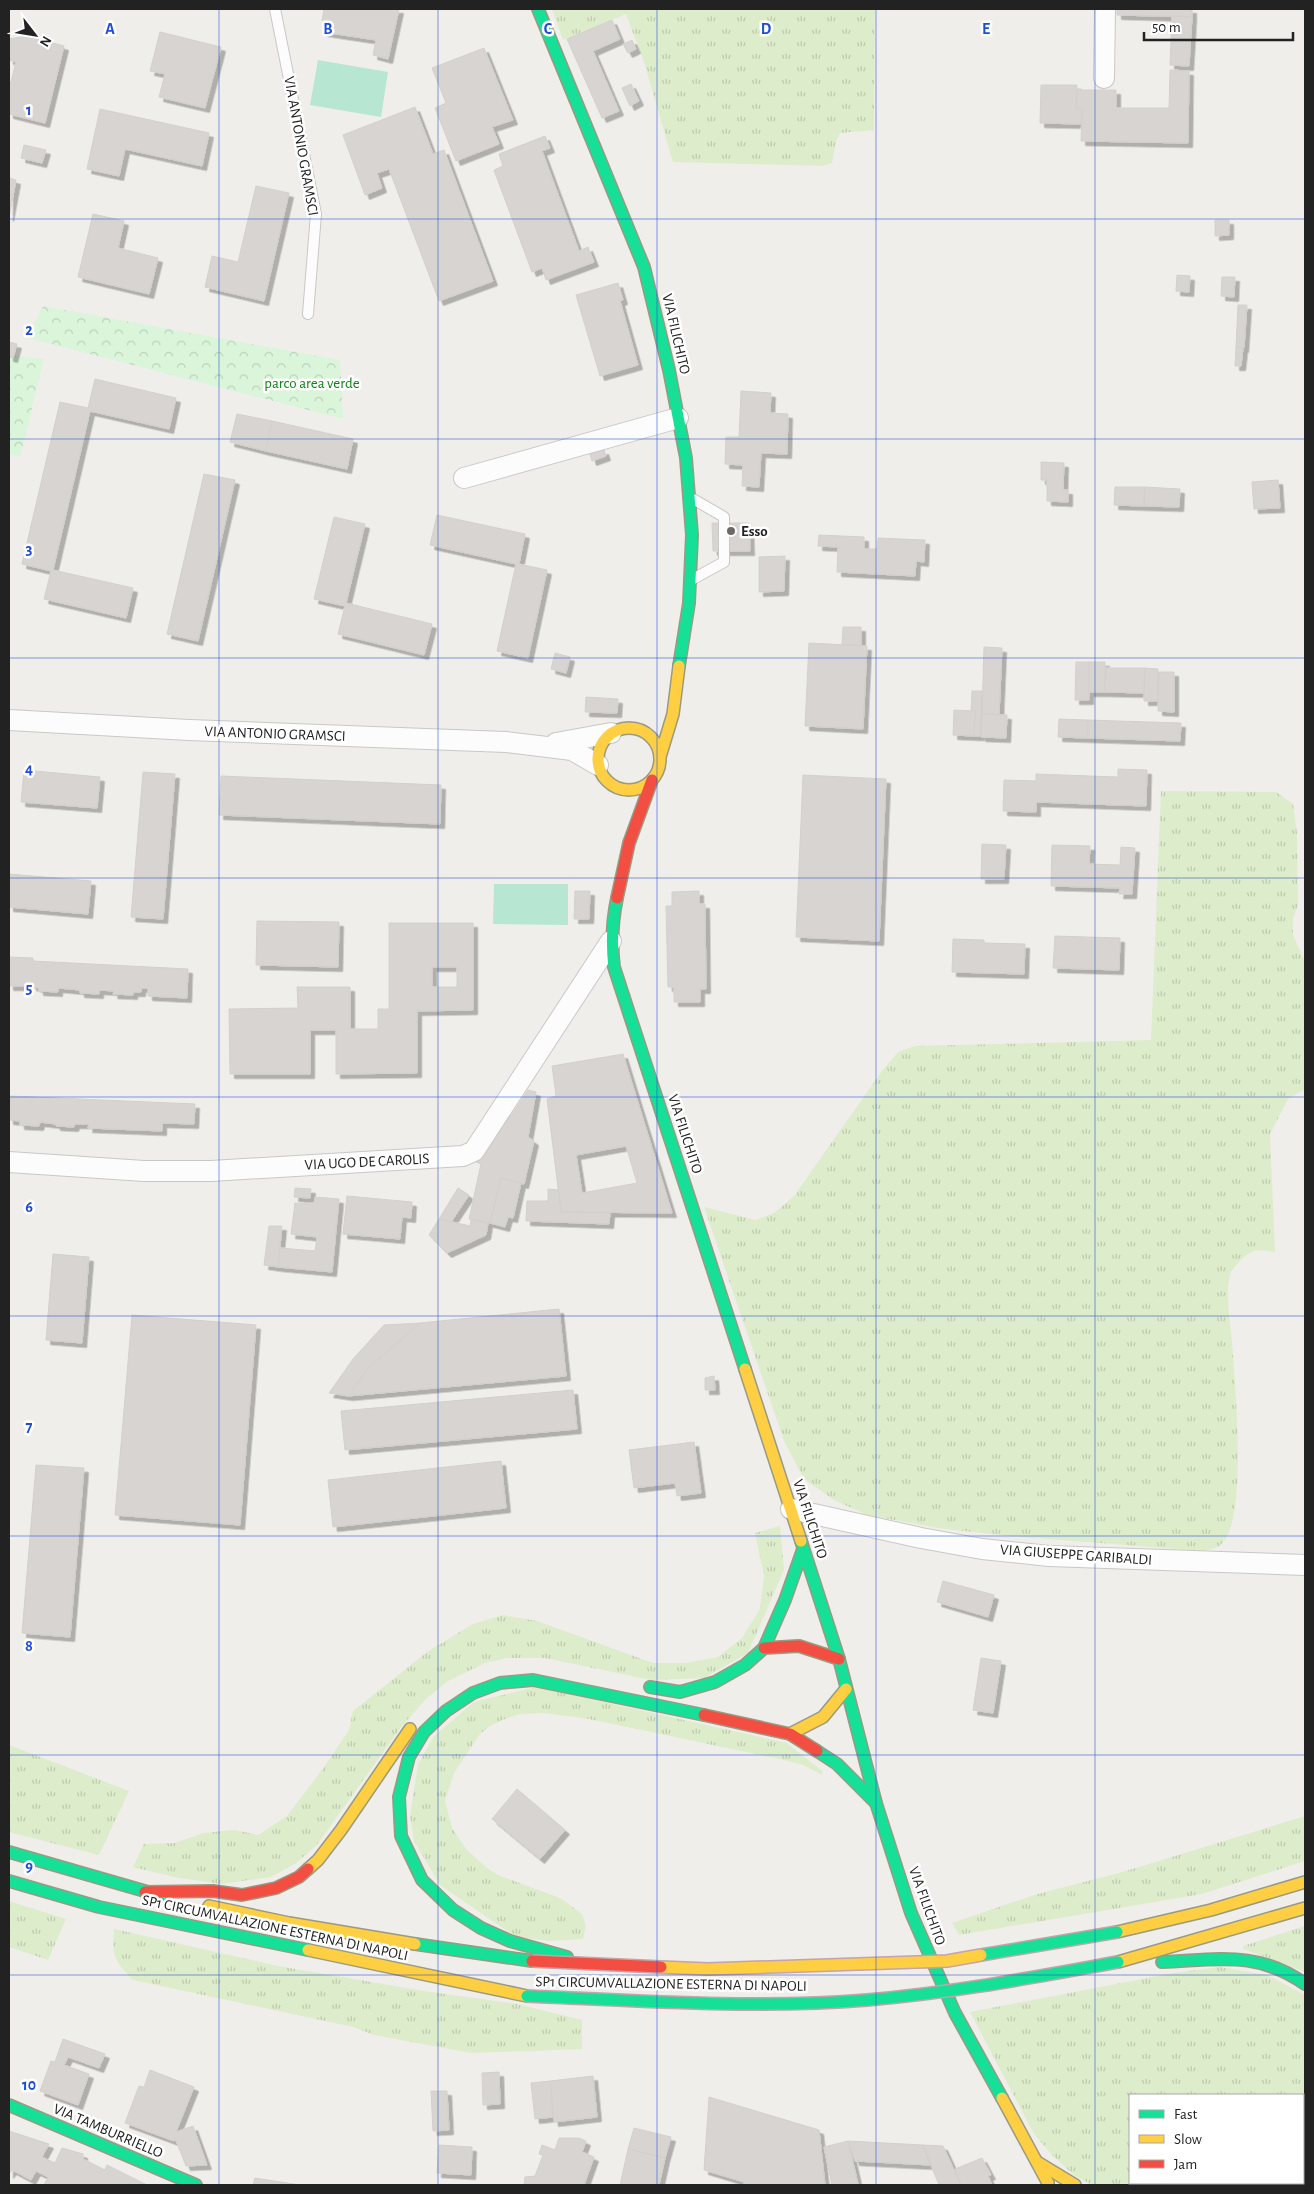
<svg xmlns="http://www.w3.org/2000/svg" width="1314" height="2194" viewBox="0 0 1314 2194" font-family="'Alegreya Sans',sans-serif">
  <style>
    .grass { fill: url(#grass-tufts); fill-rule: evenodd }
    .park { fill: url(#park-crowns) }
    .pitch { fill: #b7e6d2 }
    .building { fill: #d7d4d2; stroke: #d3d0cc; fill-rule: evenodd; filter: url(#shadow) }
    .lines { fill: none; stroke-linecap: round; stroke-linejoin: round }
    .lane-casing { stroke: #c9c8c7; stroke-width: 12 }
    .street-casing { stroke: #c9c8c7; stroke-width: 22 }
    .fast-casing { stroke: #999a82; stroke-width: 14 }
    .slow-casing { stroke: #999a82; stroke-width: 14 }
    .jam-casing { stroke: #999a82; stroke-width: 14 }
    .lane { stroke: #fdfcfc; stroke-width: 10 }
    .street { stroke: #fdfcfc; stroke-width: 20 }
    .fast { stroke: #16e098; stroke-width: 11 }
    .slow { stroke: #ffcf43; stroke-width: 11 }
    .jam { stroke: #f24e42; stroke-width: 11 }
    .fast-bridge-casing { stroke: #c5a2ac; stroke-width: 14; stroke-linecap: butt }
    .slow-bridge-casing { stroke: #c5a2ac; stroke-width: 14; stroke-linecap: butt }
    .jam-bridge-casing { stroke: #c5a2ac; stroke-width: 14; stroke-linecap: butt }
    .fast-bridge { stroke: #16e098; stroke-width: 11 }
    .slow-bridge { stroke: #ffcf43; stroke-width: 11 }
    .jam-bridge { stroke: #f24e42; stroke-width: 11 }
    .grid { fill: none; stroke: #1d4ed8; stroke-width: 1; stroke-opacity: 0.55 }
    .poi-dot { fill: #6a6968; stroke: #fff; stroke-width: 2 }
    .labels { text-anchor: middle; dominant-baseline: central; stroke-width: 5; stroke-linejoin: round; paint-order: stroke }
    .street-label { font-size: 15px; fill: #222; stroke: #fff }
    .park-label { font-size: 15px; fill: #0c8416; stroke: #fff }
    .poi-label { font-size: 15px; font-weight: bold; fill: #222; stroke: #fff; text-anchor: start }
    .grid-label { font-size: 16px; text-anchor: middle; font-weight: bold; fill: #1d4ed8; stroke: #fff; stroke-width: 5; stroke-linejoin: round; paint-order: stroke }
  </style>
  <defs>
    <pattern id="grass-tufts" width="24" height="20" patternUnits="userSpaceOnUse" patternTransform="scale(1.25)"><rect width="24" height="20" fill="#ddeccb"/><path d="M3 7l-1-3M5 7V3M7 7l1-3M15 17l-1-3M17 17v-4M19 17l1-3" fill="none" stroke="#bdcaae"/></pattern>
    <pattern id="park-crowns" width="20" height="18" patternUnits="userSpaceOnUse" patternTransform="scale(1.25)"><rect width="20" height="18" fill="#daf5da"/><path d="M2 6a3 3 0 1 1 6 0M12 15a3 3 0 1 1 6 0" fill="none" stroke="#bbd2bb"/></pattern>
    <filter id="shadow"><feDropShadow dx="4.5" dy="4.5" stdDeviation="0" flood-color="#0004"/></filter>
  </defs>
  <rect width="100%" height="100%" fill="#f0eeeb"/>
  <g class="grass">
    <path d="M552,9H875L874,130L840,133L836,141L832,163L823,166L673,162L644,62L626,14L563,40Z"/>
    <path d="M1161,791L1276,792L1293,804L1297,833L1298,905L1293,918V935L1305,962V1089L1288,1099L1270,1134L1275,1252C1256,1249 1252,1248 1238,1263C1236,1266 1232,1269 1231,1272C1225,1288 1230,1323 1232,1341C1234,1376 1250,1527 1219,1546C1215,1549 1208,1549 1204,1551L1009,1536L938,1528L867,1515L834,1500L804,1479L784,1441L704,1207L755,1220L774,1213L794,1196L882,1071L898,1052L915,1046L1151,1040Z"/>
    <path d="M780,1526L784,1570L748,1653L704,1678L651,1680L545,1658H507L485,1663L448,1681L426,1699L402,1726L316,1846L296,1863L271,1877L221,1884L174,1877L133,1867L144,1844L175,1843L203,1833L235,1830L258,1835L287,1816L322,1770L349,1730L353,1711L427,1652L473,1624L503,1615L537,1621L653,1663H686L718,1657L742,1638L760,1609L764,1576L755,1533Z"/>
    <path d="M536,1687L787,1743L822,1771L823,1775L803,1765L784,1760L589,1719L544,1713L520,1714L502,1720L490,1726L480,1734L454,1773L445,1801L452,1828L467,1850L487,1868L498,1875L560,1898L582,1914L586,1926L583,1939L551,1941L516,1937L440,1885L414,1841L410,1816L418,1764L434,1736L474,1702Z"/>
    <path d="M9,1745L129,1791L99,1855L9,1832Z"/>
    <path d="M1305,1816V1861L1202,1894L959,1935L952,1923L1034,1895L1126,1871Z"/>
    <path d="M9,1901L66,1919L48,1960L9,1947Z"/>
    <path d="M1305,1926V1972L1243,1949V1946Z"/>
    <path d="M114,1929L278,1966L424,1991L517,2004L582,2020V2049L471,2053L374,2035L353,2027L133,1980C114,1959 112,1958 114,1929Z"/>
    <path d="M1220,1967L1267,1975L1305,1995V2182L1301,2185H1092L1074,2175L1052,2155L1034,2134L970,2012L1173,1973ZM1130,2095H1303V2183H1130Z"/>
  </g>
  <g class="park">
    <path d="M43,306L340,360L343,419L28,338Z"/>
    <path d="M9,355L44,359L20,457L9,454Z"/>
  </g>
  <g class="pitch">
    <path d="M318,60L388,72L381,117L310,105Z"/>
    <path d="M494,884H568V925L493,924Z"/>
  </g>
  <g class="building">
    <path d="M324,9H399L388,59L373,55L376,40L323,32L326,22L322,21Z"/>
    <path d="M1117,9H1192V17L1117,15Z"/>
    <path d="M1172,16L1192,17L1189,66L1170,65Z"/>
    <path d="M612,20L620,39L593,51L619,111L602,118L567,39Z"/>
    <path d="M160,32L221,47L205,108L159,97L165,74L150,71Z"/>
    <path d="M27,36L64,46L45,123L9,114V82H11L16,62L9,60V39Z"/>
    <path d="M632,40L636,49L628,53L623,44Z"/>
    <path d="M484,48L513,120L492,127L499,144L456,161L435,108L446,103L432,68Z"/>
    <path d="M1170,70L1189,71L1188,143L1081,141L1082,109H1076L1077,90H1116V108H1169Z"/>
    <path d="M631,84L639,101L630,106L622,88Z"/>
    <path d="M1041,85H1077L1076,109H1082L1081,124L1040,123Z"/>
    <path d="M415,107L433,154L444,150L493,281L439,301L389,169L377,173L382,188L365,195L343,135Z"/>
    <path d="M100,109L209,133L202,166L125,149L119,176L87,169Z"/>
    <path d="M545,136L550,148L542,151L579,251L588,247L594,262L546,280L542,268L532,272L494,170L503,166L499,154Z"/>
    <path d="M24,145L46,150L42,163L21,158Z"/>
    <path d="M9,178L16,180L9,217Z"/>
    <path d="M256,186L289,193L264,301L205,287L212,256L238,262Z"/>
    <path d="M93,214L124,221L118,248L158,258L149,294L78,277Z"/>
    <path d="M1215,220H1229V235L1215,236Z"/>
    <path d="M1177,275L1190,276L1189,292L1176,291Z"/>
    <path d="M1222,277H1235L1234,297L1221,296Z"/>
    <path d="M618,283L623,300L620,301L638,365L600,376L576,295Z"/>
    <path d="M1238,305H1247L1244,348L1236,347Z"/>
    <path d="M9,342L17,344L13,358L9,357Z"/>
    <path d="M1236,347L1243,348L1241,366H1235Z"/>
    <path d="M95,379L176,398L169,429L90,411L53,570L133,588L126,618L44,599L51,571L22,564L60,402L88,408Z"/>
    <path d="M741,391L771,393L770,413L788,414L787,454L761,453L759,487L742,486L743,465L725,464L726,437H739Z"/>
    <path d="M237,414L272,421L266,451L230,442Z"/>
    <path d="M272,421L353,439L347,469L266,451Z"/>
    <path d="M604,450L606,456L592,461L590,454Z"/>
    <path d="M1041,462L1064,463L1063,490H1068V502L1047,501V480H1041Z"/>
    <path d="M204,474L235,480L198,641L167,634Z"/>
    <path d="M1278,480L1280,508L1254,509L1252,482Z"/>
    <path d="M1115,487H1145L1144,506L1114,505Z"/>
    <path d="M1145,487L1180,489L1179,507L1144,506Z"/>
    <path d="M437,515L525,534L519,564L547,570L528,658L497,651L516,564L430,545Z"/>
    <path d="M334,517L365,524L346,603L432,624L424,655L338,634L345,606L314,599Z"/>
    <path d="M712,523H749L750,551H713Z"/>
    <path d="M819,535L864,537V549H877L878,538L925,540L924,562L916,561L915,576L837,572L838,547L818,546Z"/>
    <path d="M785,556L784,591L759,592V557Z"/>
    <path d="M843,627H861V645H842Z"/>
    <path d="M809,643L867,646L863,729L805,726Z"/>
    <path d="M984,647L1002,648L999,715L982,714Z"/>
    <path d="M555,653L570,657L566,673L551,669Z"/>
    <path d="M1076,662H1089V700H1075Z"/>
    <rect x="1089" y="662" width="16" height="30"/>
    <path d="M1106,668H1145L1144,693L1105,692Z"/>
    <path d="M1145,668L1158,669V701H1144Z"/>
    <path d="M1159,672H1174V712L1158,711Z"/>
    <path d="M972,691H982L980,736H974L975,711H971Z"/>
    <path d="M586,697L618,699L617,713L585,712Z"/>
    <path d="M954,710L975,711L974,736L953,735Z"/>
    <path d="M982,714L1007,715L1006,738L981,737Z"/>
    <path d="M1059,719L1088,720V738L1058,737Z"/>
    <path d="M1088,720L1181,723L1180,741L1088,738Z"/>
    <path d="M1118,769L1147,770L1146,806L1036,802V812L1003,811L1004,780L1036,781V774L1118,777Z"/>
    <path d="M24,770L100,777L97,808L21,802Z"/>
    <path d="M143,772L175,774L163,919L131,917Z"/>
    <path d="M803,775L886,779L879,941L796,937Z"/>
    <path d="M221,776L441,785L440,824L219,815Z"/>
    <path d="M982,844L1006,845L1004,879H981Z"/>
    <path d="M1052,845L1090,846L1089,864L1120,865L1121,847L1135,848L1132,894H1119L1120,888L1051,886Z"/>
    <path d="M9,874L91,881L88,914L9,907Z"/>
    <path d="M575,891H590L589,919H574Z"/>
    <path d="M699,891V904H705L706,989H700V1002H674V987H668L666,906H672V892Z"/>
    <path d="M257,921L339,922L338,967L256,965Z"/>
    <path d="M389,923H473V1010L417,1011V1073L336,1074V1030H310V1074H230L229,1009L298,1008L297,987H350V1029H378V1009H389ZM432,967H457V987H432Z"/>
    <path d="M1055,936L1120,938L1119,970L1053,968Z"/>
    <path d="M953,939L984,940V943L1025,944L1024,974L952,972Z"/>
    <path d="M9,957L33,958V961L188,969L187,998L148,996V988H141V992H133V995L113,994L114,991L99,990V994L80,993V990L58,988V992L39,991V988L32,986V983H24V986H9Z"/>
    <path d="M623,1054L672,1213L561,1212L547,1099L556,1096L552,1066ZM626,1146L637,1183L582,1193L576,1155Z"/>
    <path d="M528,1090L536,1092L528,1137L534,1141L524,1184L501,1178L490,1223L469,1219L481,1164L476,1162L507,1114L511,1116Z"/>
    <path d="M9,1096L195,1104L194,1124L162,1123V1131L88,1128L89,1124H75L74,1127L56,1126V1124L40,1122L39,1126L20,1125V1121L9,1120Z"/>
    <path d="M501,1178L521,1183L513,1218L508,1217L505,1227L490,1223Z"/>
    <path d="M295,1188L311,1189L310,1198L294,1197Z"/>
    <path d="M458,1188L469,1195L451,1222L439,1219Z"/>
    <path d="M548,1189L558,1190L561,1212L610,1213L609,1224L526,1221L527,1201H548Z"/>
    <path d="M347,1196L412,1202L411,1218L402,1217L400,1239L343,1234Z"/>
    <path d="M315,1197L339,1199L332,1272L278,1267L280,1248L315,1251L317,1237L291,1234L295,1203L314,1204Z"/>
    <path d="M439,1219L470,1226L471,1220L488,1223L486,1235L447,1253L429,1235Z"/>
    <path d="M269,1226H282L278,1267L264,1265Z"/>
    <path d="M53,1254L89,1257L82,1343L46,1340Z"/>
    <path d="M559,1309L566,1376L348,1396L369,1367L420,1323Z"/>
    <path d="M132,1315L256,1325L240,1525L115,1515Z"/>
    <path d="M420,1323L369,1367L348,1396L329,1393L353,1359L384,1325Z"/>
    <path d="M714,1376L715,1390H705V1378Z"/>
    <path d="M573,1390L577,1429L345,1450L341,1411Z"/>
    <path d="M694,1442L701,1493L677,1496L675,1483L634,1488L629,1450Z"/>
    <path d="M501,1461L506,1508L333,1527L328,1480Z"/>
    <path d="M36,1465L84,1468L70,1637L22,1633Z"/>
    <path d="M943,1581L994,1595L988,1617L937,1602Z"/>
    <path d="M981,1658L1001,1661L993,1713L973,1710Z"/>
    <path d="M517,1789L565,1830L540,1859L492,1819Z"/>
    <path d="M63,2039L105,2054L99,2068L68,2057L64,2065L89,2074L78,2105L40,2091L51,2061L55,2062Z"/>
    <path d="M150,2070L194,2087L176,2132L193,2126L207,2165L186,2166L175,2138L174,2141L125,2123L139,2086L144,2087Z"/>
    <path d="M499,2072L500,2104L483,2105L482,2073Z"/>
    <path d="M593,2076L597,2117L554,2122L550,2081Z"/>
    <path d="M550,2081L553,2117L535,2119L531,2083Z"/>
    <path d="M431,2091H447L449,2130L433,2131Z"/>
    <path d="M709,2097L819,2130L825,2185H744V2182L704,2170Z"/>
    <path d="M634,2128L671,2137L665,2158L628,2149Z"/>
    <path d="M9,2131L49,2144L42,2157L55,2163L62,2148L83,2154V2159L105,2170L107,2165L147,2185H44L48,2177L36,2171L31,2180L12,2170L9,2174Z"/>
    <path d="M559,2138H579L586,2141L582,2152L594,2157L584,2185H524L525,2177L535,2176L543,2155L539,2154L542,2145L555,2150Z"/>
    <path d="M848,2141L858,2184L832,2185L824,2147Z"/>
    <path d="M848,2141L923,2145L930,2165L855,2161Z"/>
    <path d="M439,2145L472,2147L471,2175L437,2173Z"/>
    <path d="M923,2145L943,2146L961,2185H939Z"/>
    <path d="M628,2149L665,2158L659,2185H620Z"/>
    <path d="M982,2158L991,2175L988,2176L992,2185H961L955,2169Z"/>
    <path d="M255,2178L300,2185H253Z"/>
  </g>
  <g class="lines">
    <defs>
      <g id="lane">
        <path d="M275,9L316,214L308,314"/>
        <path d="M693,579L724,562V517L693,499"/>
      </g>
      <g id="street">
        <path d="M1104,78L1105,9"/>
        <path d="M464,478L678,418"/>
        <path d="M9,720L189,730L506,742L572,750L598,765"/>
        <path d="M556,743L611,733"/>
        <path d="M9,1162L144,1171H211L463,1156L474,1151L611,941"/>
        <path d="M791,1509L921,1538L982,1549L1049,1556L1305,1565"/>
      </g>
      <g id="fast">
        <path d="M538,9L644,267L669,370L686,458L692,535L689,603L679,666"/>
        <path d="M617,898C612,922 611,943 614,967L745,1369"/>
        <path d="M801,1541L839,1659L876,1803L911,1913L955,2013L1002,2098"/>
        <path d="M650,1687L680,1692L715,1682L745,1665L764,1648L785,1600L803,1549"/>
        <path d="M817,1751L837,1764L876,1803"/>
        <path d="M9,1852L162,1896"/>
        <path d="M9,1881L99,1907L308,1950"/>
        <path d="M415,1944L532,1961"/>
        <path d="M567,1957L510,1941L481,1928L453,1910L422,1880L401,1836L399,1797L409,1757L424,1732L446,1711L473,1693L500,1683L533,1680L704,1715"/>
        <path d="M1162,1962C1217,1960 1257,1950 1305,1984"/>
        <path d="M9,2105L196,2185"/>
      </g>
      <g id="slow">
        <circle cx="629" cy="759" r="31"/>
        <path d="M660,757L673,714L679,666"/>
        <path d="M745,1369L801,1541"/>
        <path d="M790,1734L823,1717L846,1689"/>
        <path d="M308,1869L318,1860L341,1830L410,1729"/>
        <path d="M209,1906L289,1923L415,1944"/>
        <path d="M1117,1932L1211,1910L1305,1882"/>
        <path d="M308,1950L527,1996"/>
        <path d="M1118,1962L1305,1908"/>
        <path d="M1002,2098L1048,2183"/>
        <path d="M1037,2162L1075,2185"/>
      </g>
      <g id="jam">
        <path d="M617,898L629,843L652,780"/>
        <path d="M764,1648L799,1646L839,1659"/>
        <path d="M704,1715L790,1734L817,1751"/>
        <path d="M145,1892L213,1891L242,1895L276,1888L299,1877L308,1869"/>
      </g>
    </defs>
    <use href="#lane" class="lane-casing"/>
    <use href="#street" class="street-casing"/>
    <use href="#fast" class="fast-casing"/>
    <use href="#slow" class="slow-casing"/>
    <use href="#jam" class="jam-casing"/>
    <use href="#lane" class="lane"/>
    <use href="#street" class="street"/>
    <use href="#fast" class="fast"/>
    <use href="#slow" class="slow"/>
    <use href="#jam" class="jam"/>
    <defs>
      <g id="fast-bridge">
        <path d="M981,1955L1117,1932"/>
        <path d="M527,1996C640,2001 754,2009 867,2000C952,1993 1035,1977 1118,1962"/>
      </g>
      <path id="slow-bridge" d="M661,1967L708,1969L947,1961L981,1955"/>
      <path id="jam-bridge" d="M532,1961L661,1967"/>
    </defs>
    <use href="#fast-bridge" class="fast-bridge-casing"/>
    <use href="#slow-bridge" class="slow-bridge-casing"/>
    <use href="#jam-bridge" class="jam-bridge-casing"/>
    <use href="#fast-bridge" class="fast-bridge"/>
    <use href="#slow-bridge" class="slow-bridge"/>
    <use href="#jam-bridge" class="jam-bridge"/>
  </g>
  <path class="grid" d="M219,9V2185M438,9V2185M657,9V2185M876,9V2185M1095,9V2185M9,219H1305M9,439H1305M9,658H1305M9,878H1305M9,1097H1305M9,1316H1305M9,1536H1305M9,1755H1305M9,1975H1305"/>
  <circle class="poi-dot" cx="731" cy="531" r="5"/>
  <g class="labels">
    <g class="street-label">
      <text transform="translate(301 146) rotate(80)">VIA ANTONIO GRAMSCI</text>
      <text transform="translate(676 334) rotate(77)">VIA FILICHITO</text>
      <text transform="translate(275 734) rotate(2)">VIA ANTONIO GRAMSCI</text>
      <text transform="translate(685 1134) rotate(72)">VIA FILICHITO</text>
      <text transform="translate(367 1162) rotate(-3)">VIA UGO DE CAROLIS</text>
      <text transform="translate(810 1519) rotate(72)">VIA FILICHITO</text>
      <text transform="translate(1076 1555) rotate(4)">VIA GIUSEPPE GARIBALDI</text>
      <text transform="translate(927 1906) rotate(70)">VIA FILICHITO</text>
      <text transform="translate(275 1928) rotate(12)">SP1 CIRCUMVALLAZIONE ESTERNA DI NAPOLI</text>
      <text transform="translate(671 1984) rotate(1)">SP1 CIRCUMVALLAZIONE ESTERNA DI NAPOLI</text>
      <text transform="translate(108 2131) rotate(23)">VIA TAMBURRIELLO</text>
    </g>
    <g class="park-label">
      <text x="312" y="383">parco area verde</text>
    </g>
    <g class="poi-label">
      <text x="741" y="531">Esso</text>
    </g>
  </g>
  <g class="grid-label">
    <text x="110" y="34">A</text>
    <text x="328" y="34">B</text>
    <text x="548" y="34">C</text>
    <text x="766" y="34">D</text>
    <text x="986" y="34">E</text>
    <text x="29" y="115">1</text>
    <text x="29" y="335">2</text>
    <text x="29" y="554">3</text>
    <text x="29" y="774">4</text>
    <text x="29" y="993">5</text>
    <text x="29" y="1212">6</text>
    <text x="29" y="1432">7</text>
    <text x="29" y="1651">8</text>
    <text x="29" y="1871">9</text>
    <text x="29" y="2090">10</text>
  </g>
  <rect width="1314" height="2194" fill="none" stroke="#222222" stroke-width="20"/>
  <rect x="1129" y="2094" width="175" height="90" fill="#ffffff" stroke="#a7a7a7"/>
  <rect x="1139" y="2110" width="25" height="8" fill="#16e098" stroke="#a7a7a7"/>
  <text x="1174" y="2119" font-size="15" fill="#222222">Fast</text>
  <rect x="1139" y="2135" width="25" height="8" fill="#ffcf43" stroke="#a7a7a7"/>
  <text x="1174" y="2144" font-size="15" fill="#222222">Slow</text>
  <rect x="1139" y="2160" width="25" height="8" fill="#f24e42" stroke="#a7a7a7"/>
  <text x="1174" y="2169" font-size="15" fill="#222222">Jam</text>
  <g transform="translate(35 35) rotate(121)" stroke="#ffffff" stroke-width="4" paint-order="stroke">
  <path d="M0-4L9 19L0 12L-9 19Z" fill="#222222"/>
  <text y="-8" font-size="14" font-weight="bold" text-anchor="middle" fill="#222222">N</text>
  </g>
  <path d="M1144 32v8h149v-8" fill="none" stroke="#222222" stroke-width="2.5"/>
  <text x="1152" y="32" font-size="15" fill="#222222" stroke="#ffffff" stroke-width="4" paint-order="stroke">50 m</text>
</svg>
